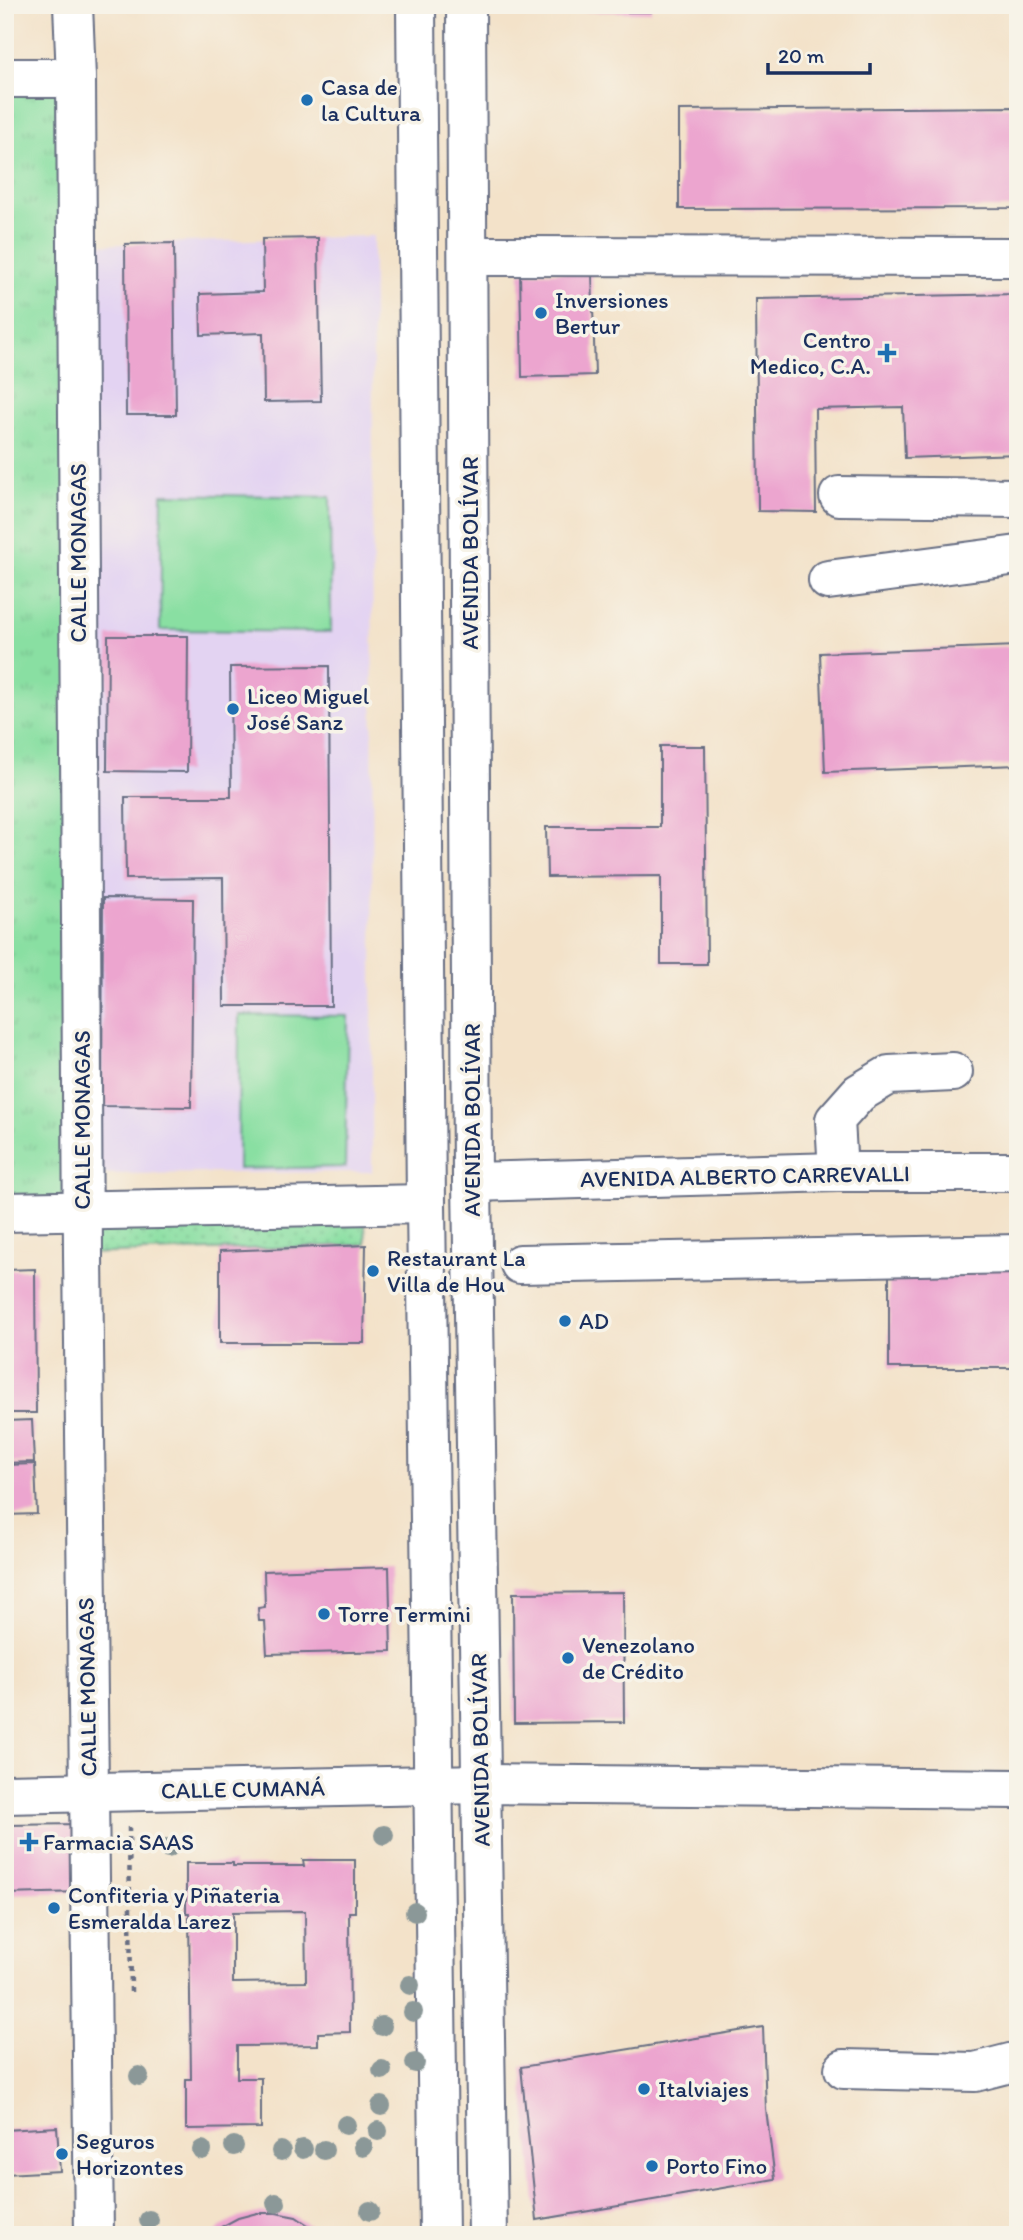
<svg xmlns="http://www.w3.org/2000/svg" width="1023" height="2240" viewBox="0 0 1023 2240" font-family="Itim,sans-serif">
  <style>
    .built { fill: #e3d3f2 }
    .grass { fill: url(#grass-tufts); stroke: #528780; stroke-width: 2 }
    .park { fill: url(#park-dots); stroke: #528780; stroke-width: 2 }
    .pitch { fill: #89dfa2; stroke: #528780; stroke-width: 2 }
    .building { fill: #eca5cf; fill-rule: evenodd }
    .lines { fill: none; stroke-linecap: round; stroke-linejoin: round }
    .minor-casing { stroke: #676e83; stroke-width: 42 }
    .path { stroke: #676e83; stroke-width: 4.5; stroke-dasharray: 5 5; stroke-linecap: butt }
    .minor { stroke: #fff; stroke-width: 38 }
    .tree { fill: #8b9898 }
    .poi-dot { fill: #1f6fb2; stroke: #f7f3e8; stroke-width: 2.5 }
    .labels { text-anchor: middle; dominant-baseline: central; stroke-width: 7; stroke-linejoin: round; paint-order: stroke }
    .poi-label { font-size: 23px; fill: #1b2f5e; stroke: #f7f3e8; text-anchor: start }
    .street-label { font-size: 23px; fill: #1b2f5e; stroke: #f7f3e8 }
  </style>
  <defs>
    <pattern id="grass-tufts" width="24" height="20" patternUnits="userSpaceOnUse" patternTransform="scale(1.75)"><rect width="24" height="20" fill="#89dfa2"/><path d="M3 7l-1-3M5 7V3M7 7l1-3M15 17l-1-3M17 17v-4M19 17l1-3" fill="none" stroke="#76c08e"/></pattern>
    <pattern id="park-dots" width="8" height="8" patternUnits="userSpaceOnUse" patternTransform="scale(1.75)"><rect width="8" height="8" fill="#89dfa2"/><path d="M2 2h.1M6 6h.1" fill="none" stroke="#76c08e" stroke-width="1.8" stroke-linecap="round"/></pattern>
  </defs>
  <rect width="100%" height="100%" fill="#f7f3e8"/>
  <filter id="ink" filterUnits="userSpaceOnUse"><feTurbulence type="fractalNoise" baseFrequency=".0143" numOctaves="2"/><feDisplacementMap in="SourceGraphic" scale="14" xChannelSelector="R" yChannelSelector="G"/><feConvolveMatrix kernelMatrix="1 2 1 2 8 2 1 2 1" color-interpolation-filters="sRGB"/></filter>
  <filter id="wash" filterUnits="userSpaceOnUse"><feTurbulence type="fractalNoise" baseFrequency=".00686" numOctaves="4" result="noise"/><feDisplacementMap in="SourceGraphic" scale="28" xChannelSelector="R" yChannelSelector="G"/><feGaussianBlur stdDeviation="1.57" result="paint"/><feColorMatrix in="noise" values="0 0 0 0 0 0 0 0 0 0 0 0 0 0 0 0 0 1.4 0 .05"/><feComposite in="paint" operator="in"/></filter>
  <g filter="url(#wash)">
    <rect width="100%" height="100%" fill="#f3e2c9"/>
    <path class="built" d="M373,236L372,1172L91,1174L94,245Z"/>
    <path class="grass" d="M76,78L82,1212H5V79Z"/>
    <path class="park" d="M364,1206L366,1245L83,1254L82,1212Z"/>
    <g class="pitch">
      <path d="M162,494L330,497L331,632L160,630Z"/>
      <path d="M239,1015L348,1016L345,1167L238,1169Z"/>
    </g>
    <g id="blocks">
      <g class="building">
        <rect x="511" y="5" width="140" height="7"/>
        <path d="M1018,107V208L679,209V110Z"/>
        <path d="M318,238L321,401L264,402L263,333L201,335L200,294L263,292L262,239Z"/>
        <path d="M174,243L176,415H126L125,244Z"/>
        <path d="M592,272L595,375L522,377L520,273Z"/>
        <path d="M1018,294V454L905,458L903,407L815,409L816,512L758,511L756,299Z"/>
        <path d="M108,636H188L187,772L107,771Z"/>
        <path d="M1018,646V765L825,772L820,653Z"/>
        <path d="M329,666L331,1006H224L223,878L126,879L125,797H231L230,667Z"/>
        <path d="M660,746H705L707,964H661V876L547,877L546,827H660Z"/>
        <path d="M103,898L193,899L191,1107L102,1106Z"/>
        <path d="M366,1245L364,1343H220V1251Z"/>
        <rect x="889" y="1260" width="129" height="108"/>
        <path d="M35,1269L36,1413H5V1270Z"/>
        <path d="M32,1420L34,1462L5,1463V1421Z"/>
        <path d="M35,1464L37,1514L5,1515V1465Z"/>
        <rect x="1013" y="1527" width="5" height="97"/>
        <path d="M389,1567L391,1651L267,1654L265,1621H259L258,1608L265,1607L264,1571Z"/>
        <path d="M623,1592L624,1722L514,1723L513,1593Z"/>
        <path d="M81,1824L82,1892L5,1894V1825Z"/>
        <path d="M303,1860H355V1912H349L350,2032L318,2033V2045L237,2046V2078H261V2128L186,2129V2079H191L189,1913H186V1863H233V1866H304ZM305,1911L306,1982L233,1983V1912Z"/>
        <path d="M763,2027L766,2110L775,2179L537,2220L521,2067Z"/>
        <path d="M57,2127L60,2171L5,2174V2130Z"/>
        <path d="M257,2213H276L296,2217L323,2235H213L221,2227L238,2218Z"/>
      </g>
    </g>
  </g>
  <g filter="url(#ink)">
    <use href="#blocks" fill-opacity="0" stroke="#676e83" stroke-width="2"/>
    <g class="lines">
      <defs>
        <g id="minor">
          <path d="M73,5L76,78L83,1254L94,2235"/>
          <path d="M416,5L426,1204L439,2235"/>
          <path d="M466,5L472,1182L488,2235"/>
          <path d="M5,78H76"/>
          <path d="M469,256L1018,257"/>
          <path d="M839,496L1018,498"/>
          <path d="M828,580L1018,555"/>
          <path d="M838,1172L835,1120L859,1093L889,1075L953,1072"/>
          <path d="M472,1182L838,1172H1018"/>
          <path d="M5,1212L426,1204"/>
          <path d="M520,1264L1018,1254"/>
          <path d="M5,1794L481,1784L1018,1789"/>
          <path d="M844,2069L975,2072L1018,2061"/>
        </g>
      </defs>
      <use href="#minor" class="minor-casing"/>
      <path class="path" d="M129,1827L131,1993"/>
      <use href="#minor" class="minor"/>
    </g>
    <g class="tree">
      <circle cx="384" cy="1835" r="10"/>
      <circle cx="168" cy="1848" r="10"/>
      <circle cx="415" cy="1912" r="10"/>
      <circle cx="410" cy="1985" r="10"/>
      <circle cx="413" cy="2012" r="10"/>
      <circle cx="382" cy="2026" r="10"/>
      <circle cx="415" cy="2063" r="10"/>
      <circle cx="382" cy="2070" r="10"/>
      <circle cx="139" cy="2076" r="10"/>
      <circle cx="381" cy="2106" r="10"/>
      <circle cx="346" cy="2125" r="10"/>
      <circle cx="378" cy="2131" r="10"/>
      <circle cx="234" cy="2146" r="10"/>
      <circle cx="363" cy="2147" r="10"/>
      <circle cx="303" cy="2149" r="10"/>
      <circle cx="202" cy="2150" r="10"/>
      <circle cx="324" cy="2150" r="10"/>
      <circle cx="281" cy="2151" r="10"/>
      <circle cx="276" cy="2203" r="10"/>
      <circle cx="370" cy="2211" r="10"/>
      <circle cx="149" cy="2220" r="10"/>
    </g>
  </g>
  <g class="poi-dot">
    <circle cx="307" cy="100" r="7"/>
    <circle cx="541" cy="313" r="7"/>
    <path d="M883.5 342.5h7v7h7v7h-7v7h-7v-7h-7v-7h7z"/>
    <circle cx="233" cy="709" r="7"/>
    <circle cx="373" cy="1271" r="7"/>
    <circle cx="565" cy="1321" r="7"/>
    <circle cx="324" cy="1614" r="7"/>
    <circle cx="568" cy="1658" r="7"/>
    <path d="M25.5 1831.5h7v7h7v7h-7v7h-7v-7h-7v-7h7z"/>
    <circle cx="54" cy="1908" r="7"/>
    <circle cx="644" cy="2089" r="7"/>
    <circle cx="62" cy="2154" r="7"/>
    <circle cx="652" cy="2166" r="7"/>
  </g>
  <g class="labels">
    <g class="poi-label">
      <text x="321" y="87">Casa de<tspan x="321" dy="26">la Cultura</tspan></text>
      <text x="555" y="300">Inversiones<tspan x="555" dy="26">Bertur</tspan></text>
      <text x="871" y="340" text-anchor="end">Centro<tspan x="871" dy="26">Medico, C.A.</tspan></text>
      <text x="247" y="696">Liceo Miguel<tspan x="247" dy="26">José Sanz</tspan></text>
      <text x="387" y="1258">Restaurant La<tspan x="387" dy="26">Villa de Hou</tspan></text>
      <text x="579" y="1321">AD</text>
      <text x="338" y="1614">Torre Termini</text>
      <text x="582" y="1645">Venezolano<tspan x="582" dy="26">de Crédito</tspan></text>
      <text x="43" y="1842">Farmacia SAAS</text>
      <text x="68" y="1895">Confiteria y Piñateria<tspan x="68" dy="26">Esmeralda Larez</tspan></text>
      <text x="658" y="2089">Italviajes</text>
      <text x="76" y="2141">Seguros<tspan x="76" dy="26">Horizontes</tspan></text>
      <text x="666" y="2166">Porto Fino</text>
    </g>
    <g class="street-label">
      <text transform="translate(78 553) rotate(-90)">CALLE MONAGAS</text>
      <text transform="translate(470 553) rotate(-90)">AVENIDA BOLÍVAR</text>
      <text transform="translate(82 1120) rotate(-90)">CALLE MONAGAS</text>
      <text transform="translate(472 1120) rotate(-90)">AVENIDA BOLÍVAR</text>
      <text transform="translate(745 1176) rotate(-1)">AVENIDA ALBERTO CARREVALLI</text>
      <text transform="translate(87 1687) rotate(-91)">CALLE MONAGAS</text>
      <text transform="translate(480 1750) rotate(-91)">AVENIDA BOLÍVAR</text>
      <text transform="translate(243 1789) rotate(-1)">CALLE CUMANÁ</text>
    </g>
  </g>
  <rect width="1023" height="2240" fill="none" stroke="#f7f3e8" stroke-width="28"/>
  <path d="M768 63v10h102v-10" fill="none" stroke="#1b2f5e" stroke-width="3.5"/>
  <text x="778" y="63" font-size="21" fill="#1b2f5e" stroke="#f7f3e8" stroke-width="5" paint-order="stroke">20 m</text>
</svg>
